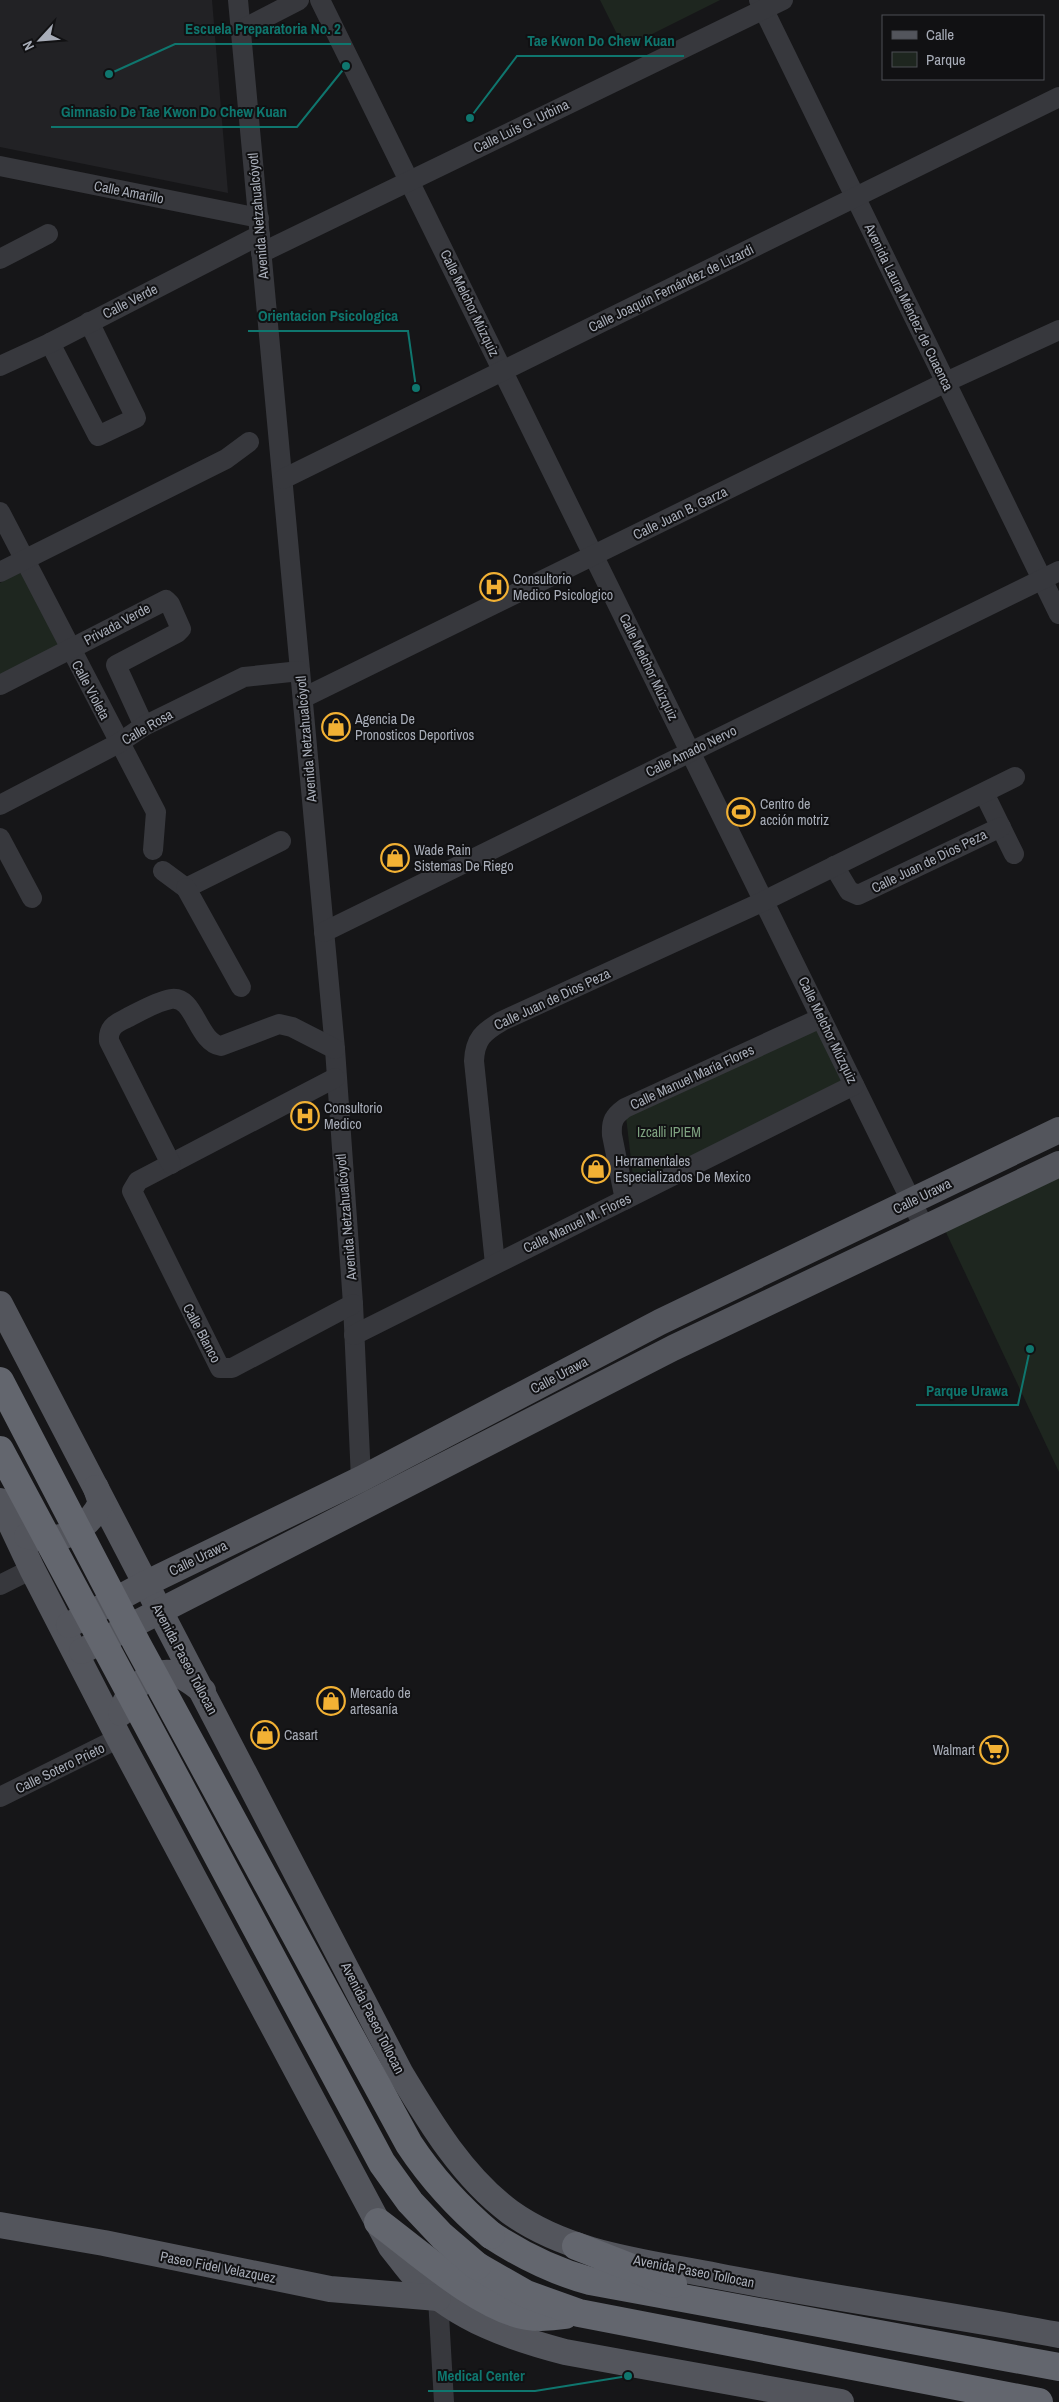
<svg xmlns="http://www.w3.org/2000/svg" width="1059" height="2402" viewBox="0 0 1059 2402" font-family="'Archivo Narrow',sans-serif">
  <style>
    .built { fill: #222225 }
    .park { fill: #1e261f }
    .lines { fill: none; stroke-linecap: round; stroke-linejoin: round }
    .minor { stroke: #37383d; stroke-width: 20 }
    .major { stroke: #53555c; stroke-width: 26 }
    .highway { stroke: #63666e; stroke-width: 28 }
    .highway-bridge { stroke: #63666e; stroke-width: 28 }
    .labels { text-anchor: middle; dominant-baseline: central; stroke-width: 4; stroke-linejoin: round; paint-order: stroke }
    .street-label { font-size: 14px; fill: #a8adb8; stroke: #111113 }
    .poi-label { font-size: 14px; fill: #a8adb8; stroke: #111113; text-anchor: start }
    .park-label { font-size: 14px; fill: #7fa381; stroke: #111113 }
    .leader { fill: none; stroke: #0f766e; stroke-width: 2 }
    .callout-dot { fill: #0f766e; stroke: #111113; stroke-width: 2 }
    .callout-label { font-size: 15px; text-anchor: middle; font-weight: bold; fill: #0f766e; stroke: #111113; stroke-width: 4; stroke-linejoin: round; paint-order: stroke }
  </style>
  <rect width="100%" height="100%" fill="#161618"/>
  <path class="built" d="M0,0H212L228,193L0,147Z"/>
  <g class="park">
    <path d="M600,0H720L624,48Z"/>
    <path d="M22,571L59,645L0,675V583Z"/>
    <path d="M821,1018L854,1085L635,1194L625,1108Z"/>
    <path d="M1059,1170V1472L943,1226Z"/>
  </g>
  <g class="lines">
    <g class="minor">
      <path d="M238,0L335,1049L353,1304L361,1479"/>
      <path d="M320,0L924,1227"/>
      <path d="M759,0L1059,614"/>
      <path d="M241,30L299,0"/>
      <path d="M0,166L259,218"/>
      <path d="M261,253L783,0"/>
      <path d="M0,259L48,234"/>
      <path d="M50,343L98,436L136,418L89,322"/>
      <path d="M0,366L50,343L260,235"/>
      <path d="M283,479L1059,97"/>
      <path d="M0,512L156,812L153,850"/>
      <path d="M0,572L226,459L249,442"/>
      <path d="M0,685L166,600L170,604L181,629L177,633L116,665L144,726"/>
      <path d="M303,698L946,382L1059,330"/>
      <path d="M984,793L1014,854"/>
      <path d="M0,805L119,743L144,726L244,677L300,671"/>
      <path d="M0,838L32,898"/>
      <path d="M834,866L849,891L858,895L1001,827"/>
      <path d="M163,871L186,888L281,841"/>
      <path d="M186,888L241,987"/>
      <path d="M324,932L1059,571"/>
      <path d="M335,1078L138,1181L132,1191L220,1368H232L353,1304"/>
      <path d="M171,1164L109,1041C108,1029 114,1024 125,1019C139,1012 155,1002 171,999C195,995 197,1042 221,1046L279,1024L292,1027L335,1049"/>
      <path d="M625,1200L612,1135C611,1121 614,1116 625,1108L821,1018"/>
      <path d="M495,1264L474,1061C475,1039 483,1032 502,1021L764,901L1015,777"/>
      <path d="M354,1335L854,1085"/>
      <path d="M0,1585L32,1569"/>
      <path d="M0,1797L119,1738"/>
      <path d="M438,2298L444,2402"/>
    </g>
    <g class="major">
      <path d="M0,1304L401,2074C431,2124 463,2177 510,2212C570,2255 647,2262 717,2276C831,2298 945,2314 1059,2335"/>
      <path d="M0,1501L32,1569L119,1738L391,2247C400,2258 408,2270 418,2280C459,2320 511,2338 565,2352L841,2402"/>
      <path d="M27,1536C59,1544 85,1533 101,1503L96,1488"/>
      <path d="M69,1625L145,1584L361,1479L660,1322L1059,1130"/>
      <path d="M82,1651L673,1348L1059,1164"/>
      <path d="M121,1713C128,1689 151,1668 176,1674C186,1677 195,1685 203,1691"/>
      <path d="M0,2225L104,2243L330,2289L438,2298"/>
    </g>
    <g class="highway">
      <path d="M378,2222C417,2251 480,2308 527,2316C540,2318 552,2317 565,2315"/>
      <path d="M491,2235C523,2256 553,2271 590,2281L1059,2367"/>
      <path d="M576,2246L673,2284"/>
      <path d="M477,2266L526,2294L579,2313L1039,2402"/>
    </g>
    <g class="highway-bridge">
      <path d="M0,1381L137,1644L409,2144C432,2179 459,2208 491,2235"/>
      <path d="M0,1450L382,2163L410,2202L442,2236L477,2266"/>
    </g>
  </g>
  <defs>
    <symbol id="hospital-ring" viewBox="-11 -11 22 22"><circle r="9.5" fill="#111113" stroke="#f2b134" stroke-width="1.5"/><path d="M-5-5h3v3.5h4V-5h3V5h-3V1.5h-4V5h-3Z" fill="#f2b134"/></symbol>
    <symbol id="shop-ring" viewBox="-11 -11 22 22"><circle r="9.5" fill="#111113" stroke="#f2b134" stroke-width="1.5"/><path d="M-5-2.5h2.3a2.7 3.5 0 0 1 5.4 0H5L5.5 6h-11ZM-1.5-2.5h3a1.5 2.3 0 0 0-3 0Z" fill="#f2b134"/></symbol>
    <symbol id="stadium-ring" viewBox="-11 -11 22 22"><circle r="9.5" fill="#111113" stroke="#f2b134" stroke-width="1.5"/><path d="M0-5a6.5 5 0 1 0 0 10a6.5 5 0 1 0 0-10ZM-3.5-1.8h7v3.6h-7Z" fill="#f2b134"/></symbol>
    <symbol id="supermarket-ring" viewBox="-11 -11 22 22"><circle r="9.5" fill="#111113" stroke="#f2b134" stroke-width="1.5"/><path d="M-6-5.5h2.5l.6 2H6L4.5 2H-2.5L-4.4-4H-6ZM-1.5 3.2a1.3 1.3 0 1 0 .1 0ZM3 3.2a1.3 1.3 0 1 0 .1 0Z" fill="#f2b134"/></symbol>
  </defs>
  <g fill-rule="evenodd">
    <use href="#hospital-ring" x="478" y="571" width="32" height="32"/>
    <use href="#shop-ring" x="320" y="711" width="32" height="32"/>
    <use href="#stadium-ring" x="725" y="796" width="32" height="32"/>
    <use href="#shop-ring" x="379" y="842" width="32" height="32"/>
    <use href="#hospital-ring" x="289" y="1100" width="32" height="32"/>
    <use href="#shop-ring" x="580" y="1153" width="32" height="32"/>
    <use href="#shop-ring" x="315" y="1685" width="32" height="32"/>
    <use href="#shop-ring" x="249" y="1719" width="32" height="32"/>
    <use href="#supermarket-ring" x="978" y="1734" width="32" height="32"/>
  </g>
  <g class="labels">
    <g class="street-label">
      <text transform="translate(521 126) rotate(-26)">Calle Luis G. Urbina</text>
      <text transform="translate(129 192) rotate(11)">Calle Amarillo</text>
      <text transform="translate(258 216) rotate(-95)">Avenida Netzahualcóyotl</text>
      <text transform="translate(671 288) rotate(-26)">Calle Joaquín Fernández de Lizardi</text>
      <text transform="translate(130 301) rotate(-27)">Calle Verde</text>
      <text transform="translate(470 303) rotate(64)">Calle Melchor Múzquiz</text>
      <text transform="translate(909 307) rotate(64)">Avenida Laura Méndez de Cuaenca</text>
      <text transform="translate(680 513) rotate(-26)">Calle Juan B. Garza</text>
      <text transform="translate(117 624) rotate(-28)">Privada Verde</text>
      <text transform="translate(649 667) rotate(64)">Calle Melchor Múzquiz</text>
      <text transform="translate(91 690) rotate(62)">Calle Violeta</text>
      <text transform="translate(147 727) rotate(-30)">Calle Rosa</text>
      <text transform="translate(306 739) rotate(-95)">Avenida Netzahualcóyotl</text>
      <text transform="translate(691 751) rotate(-26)">Calle Amado Nervo</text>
      <text transform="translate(929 861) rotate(-26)">Calle Juan de Dios Peza</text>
      <text transform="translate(552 999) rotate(-25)">Calle Juan de Dios Peza</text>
      <text transform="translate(828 1030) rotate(64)">Calle Melchor Múzquiz</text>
      <text transform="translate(692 1077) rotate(-25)">Calle Manuel María Flores</text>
      <text transform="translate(922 1196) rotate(-26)">Calle Urawa</text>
      <text transform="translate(346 1217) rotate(-95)">Avenida Netzahualcóyotl</text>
      <text transform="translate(577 1223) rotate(-26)">Calle Manuel M. Flores</text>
      <text transform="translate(202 1333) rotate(62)">Calle Blanco</text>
      <text transform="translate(559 1375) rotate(-28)">Calle Urawa</text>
      <text transform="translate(198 1558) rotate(-26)">Calle Urawa</text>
      <text transform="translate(185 1659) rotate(62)">Avenida Paseo Tollocan</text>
      <text transform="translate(60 1768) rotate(-26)">Calle Sotero Prieto</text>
      <text transform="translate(373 2018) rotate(63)">Avenida Paseo Tollocan</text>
      <text transform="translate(218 2267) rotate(11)">Paseo Fidel Velazquez</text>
      <text transform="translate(694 2271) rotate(11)">Avenida Paseo Tollocan</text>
    </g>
    <g class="poi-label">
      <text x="513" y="579">Consultorio<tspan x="513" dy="16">Medico Psicologico</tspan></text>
      <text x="355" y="719">Agencia De<tspan x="355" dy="16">Pronosticos Deportivos</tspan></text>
      <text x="760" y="804">Centro de<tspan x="760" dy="16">acción motriz</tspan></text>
      <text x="414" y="850">Wade Rain<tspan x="414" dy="16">Sistemas De Riego</tspan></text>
      <text x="324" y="1108">Consultorio<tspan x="324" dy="16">Medico</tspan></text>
      <text x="615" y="1161">Herramentales<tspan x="615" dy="16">Especializados De Mexico</tspan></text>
      <text x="350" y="1693">Mercado de<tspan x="350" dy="16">artesanía</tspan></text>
      <text x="284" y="1735">Casart</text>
      <text x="975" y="1750" text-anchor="end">Walmart</text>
    </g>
    <g class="park-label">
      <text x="669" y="1132">Izcalli IPIEM</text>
    </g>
  </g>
  <path class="leader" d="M109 74L175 44H351M470 118L517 56H684M346 66L297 127H51M416 388L408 331H248M1030 1349L1018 1405H916M628 2376L535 2391H428"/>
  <g class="callout-dot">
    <circle cx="109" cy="74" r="5"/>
    <circle cx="470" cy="118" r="5"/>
    <circle cx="346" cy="66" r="5"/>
    <circle cx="416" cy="388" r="5"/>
    <circle cx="1030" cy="1349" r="5"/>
    <circle cx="628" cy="2376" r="5"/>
  </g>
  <g class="callout-label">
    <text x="263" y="34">Escuela Preparatoria No. 2</text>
    <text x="601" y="46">Tae Kwon Do Chew Kuan</text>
    <text x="174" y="117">Gimnasio De Tae Kwon Do Chew Kuan</text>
    <text x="328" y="321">Orientacion Psicologica</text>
    <text x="967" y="1396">Parque Urawa</text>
    <text x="481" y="2381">Medical Center</text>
  </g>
  <rect x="882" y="15" width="162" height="65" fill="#111113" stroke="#4d4f55"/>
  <rect x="892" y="31" width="25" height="8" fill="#53555c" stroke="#4d4f55"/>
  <text x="926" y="40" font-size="15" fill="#a8adb8">Calle</text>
  <rect x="892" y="52" width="25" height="15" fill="#1e261f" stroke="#4d4f55"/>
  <text x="926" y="65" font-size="15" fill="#a8adb8">Parque</text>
  <g transform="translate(40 40) rotate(244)" stroke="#111113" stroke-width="4" paint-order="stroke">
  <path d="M0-4L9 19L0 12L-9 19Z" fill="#a8adb8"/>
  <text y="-8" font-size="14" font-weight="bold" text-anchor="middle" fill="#a8adb8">N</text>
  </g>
</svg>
